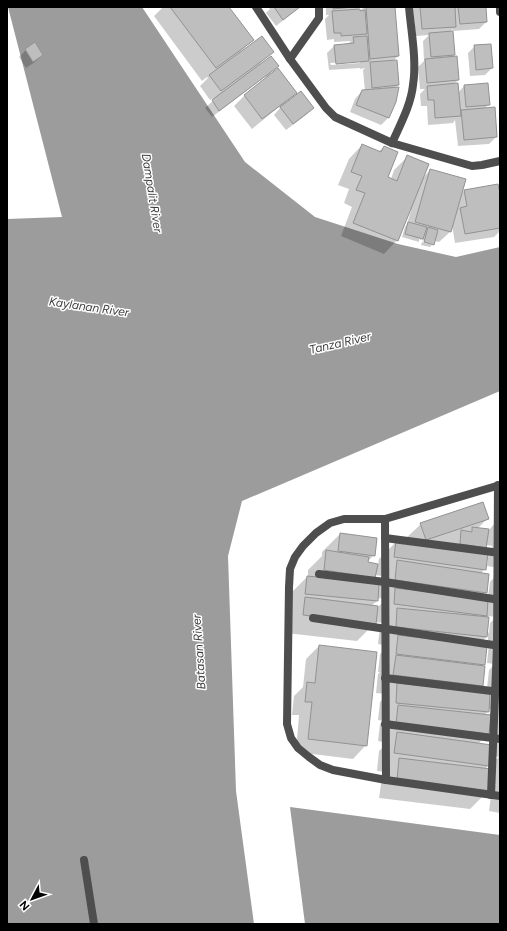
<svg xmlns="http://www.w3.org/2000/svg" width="507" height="931" viewBox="0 0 507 931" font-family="Figtree,sans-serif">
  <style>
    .water { fill: #9c9c9c }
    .shadow { fill: #0003; fill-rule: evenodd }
    .building { fill: #bebebe; stroke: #929292 }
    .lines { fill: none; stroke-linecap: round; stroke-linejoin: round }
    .lane { stroke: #4e4e4e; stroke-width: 8 }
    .street { stroke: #4e4e4e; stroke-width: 8 }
    .labels { text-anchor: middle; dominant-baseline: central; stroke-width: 3; stroke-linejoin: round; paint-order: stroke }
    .water-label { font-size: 12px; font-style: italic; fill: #3d3d3d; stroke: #fff }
  </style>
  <rect width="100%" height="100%" fill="#fff"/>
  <g class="water">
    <path d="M8,7H142L245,162L315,217L398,244L456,257L500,247V391L242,501L228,556L236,791L254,924H7V219L62,217Z"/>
    <path d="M290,807L500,835V924H305Z"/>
  </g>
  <g class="shadow">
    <path d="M163,7H228L252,40L241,51L242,52L272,51L260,64L261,65L277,66L268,76L295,92L285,103L286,104L313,108L306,115L286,130L274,115L280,108L279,107L252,129L234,106L244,96L267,78L266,76L212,117L205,108L215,99L214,98L210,100L200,86L208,78L207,77L202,81L154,16Z"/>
    <path d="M268,7H300L276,26L266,13L270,9Z"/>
    <path d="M326,7H360L357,10L359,12L364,7H394L398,56L393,61L398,85L394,89L395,102L388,118L381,125L350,112L355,99L362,91H365L363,70L365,68L360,69V68L329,70L327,53L334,46L347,45L351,41L334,42V39L327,40L325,19L329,15H326ZM360,61V63L331,65L330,63Z"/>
    <path d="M415,7H485L486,22L479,29L453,31V29L449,33L454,55L451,58L458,80L453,85L458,93L464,86L489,104L484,109L496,137L489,144L458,146L455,120L453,123L428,125L427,106H421L420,94L425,89H420L418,67L424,61L423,41L429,35L416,36L413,9Z"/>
    <path d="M475,46L492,68L485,75L470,76L468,53Z"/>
    <path d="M26,50L42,55L35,62L26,68L19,57Z"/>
    <path d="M362,145L378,152L384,147L386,177L391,179L394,170L408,156L423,178L430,170L460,195L465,190L500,199V231L494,237L455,243L452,225L450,232L439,242L434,241L432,245V243L422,240L423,238L421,240L419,239V242L402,237L405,227L407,224L411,210L410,209L397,240L384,254L341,236L352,207L344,203L349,189L338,185L349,159Z"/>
    <path d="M422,242L432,245L430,247L421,245Z"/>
    <path d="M488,518L477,529L489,530L495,523L500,568L487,566L489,550L493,546L486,545L485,569L481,573L486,592L479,599L488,597L490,582L500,571V813L489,811L492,788L496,784L489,783L488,791L470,809L379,798L382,777L386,772L377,771L379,751L388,743L378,741L380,724L383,721L378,720L380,702L388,694L376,693L378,674L380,672H378L380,654L389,646L378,644L380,627L383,623L375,622V623L357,641L286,633L289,595L308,576V570L322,556V552L340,534L374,555L366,563L378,565L379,559L397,541L402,542L421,524ZM375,575L382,576L379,579L375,577ZM377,598L386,599L378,607L371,606L377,601ZM488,616L496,617L490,623L489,633L487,632ZM488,635V641L489,644L487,663L495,664L489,670L487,688L475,692L482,667L484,664L478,646ZM488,709H494L489,714V716L484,715L488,712ZM488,732H493L490,736L489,746L478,744L488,734ZM490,755L499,757L490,765L489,769H485L488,766Z"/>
    <path d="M319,646L366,745L353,759L296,752L299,715H292L294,696L303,687L306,659Z"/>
  </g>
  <g class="building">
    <path d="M170,7H229L254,40L216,68Z"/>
    <path d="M274,7H300L283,20Z"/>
    <path d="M333,7H353L333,9Z"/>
    <path d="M366,7H395L399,56L370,59Z"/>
    <path d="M420,7H455L456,27L422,29Z"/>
    <path d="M458,7H486L487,22L460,24Z"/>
    <path d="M360,9V11L365,10L367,34L341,36V33H334L332,11Z"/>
    <path d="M453,31L455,55L431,57L429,33Z"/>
    <path d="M262,36L274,52L221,91L209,75Z"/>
    <path d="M367,36L369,61L336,64L334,45L354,43L353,37Z"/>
    <path d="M35,42L43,55L33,62L25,49Z"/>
    <path d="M491,44L493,68L476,70L474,45Z"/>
    <path d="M271,56L279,66L219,111L212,100Z"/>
    <path d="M457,56L459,80L427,83L425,59Z"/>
    <path d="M397,60L399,85L372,88L370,62Z"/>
    <path d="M278,68L297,93L262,119L244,95Z"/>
    <path d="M458,83L461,116L435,118L434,100H428L427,86Z"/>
    <path d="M488,83L490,105L466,107L464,85Z"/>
    <path d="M399,87L396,102L389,118L356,105L362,90Z"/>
    <path d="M301,91L314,108L293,124L280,107Z"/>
    <path d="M495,107L497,137L464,140L461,110Z"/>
    <path d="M362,144L381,152L384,146L398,152L388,177L397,181L407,155L429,164L398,241L353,223L365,193L356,190L362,176L351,172Z"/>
    <path d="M430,169L466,179L451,232L415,222Z"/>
    <path d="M498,184L500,193V228L465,234L460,208L467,206L464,190Z"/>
    <path d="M408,222L427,227L423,239L405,234Z"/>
    <path d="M428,227L438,230L434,245L424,242Z"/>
    <path d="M483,502L489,519L426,540L420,523Z"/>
    <path d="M472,527L489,529L486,548L460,544L461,530L472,532Z"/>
    <path d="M340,533L377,538L375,556L338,551Z"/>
    <path d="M396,540L488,553L486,570L394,557Z"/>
    <path d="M326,550L369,557L368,562L378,564L375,578L324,570Z"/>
    <path d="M397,560L489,574L487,593L395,580Z"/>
    <path d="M307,576L379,583L378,601L305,594Z"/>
    <path d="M395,588L488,599L487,616L394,604Z"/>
    <path d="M305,597L378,606L376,624L303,615Z"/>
    <path d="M397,608L489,617L487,637L396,627Z"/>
    <path d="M398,635L487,646L485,665L396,654Z"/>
    <path d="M319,645L377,652L367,746L308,739L312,702H305L307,682L315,683Z"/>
    <path d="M396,655L485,666L483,686L393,675Z"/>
    <path d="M397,683L490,693L489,712L396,703Z"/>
    <path d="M398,705L491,715L489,734L396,724Z"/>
    <path d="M397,732L492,745L489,766L394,753Z"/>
    <path d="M399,758L491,769L489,791L397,780Z"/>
  </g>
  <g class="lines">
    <g class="lane">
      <path d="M385,538L500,553"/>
      <path d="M319,574L385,582L500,600"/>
      <path d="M313,618L500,646"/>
      <path d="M385,678L500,692"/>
      <path d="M385,724L500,739"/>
    </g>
    <g class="street">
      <path d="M256,7L290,59L326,108L335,117L392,143L472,166L482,165L500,161"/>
      <path d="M500,7V12"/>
      <path d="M290,59L319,18V7"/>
      <path d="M392,143C400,125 411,105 413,85C417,60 411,31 409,7"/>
      <path d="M500,485L385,519H344L330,523L316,533L303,546L295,557L290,569L289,587L287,724L291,738L298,748L309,757L320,765L333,770L386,780L500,796"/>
      <path d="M385,519L386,780"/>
      <path d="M491,795L497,646L498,485"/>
      <path d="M84,860L94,924"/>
    </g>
  </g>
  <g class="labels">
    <g class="water-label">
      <text transform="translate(152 193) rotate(81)">Dampalit River</text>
      <text transform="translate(89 307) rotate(8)">Kaylanan River</text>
      <text transform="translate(340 343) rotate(-13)">Tanza River</text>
      <text transform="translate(199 652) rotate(-94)">Batasan River</text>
    </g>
  </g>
  <rect width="507" height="931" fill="none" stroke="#000000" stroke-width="16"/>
  <g transform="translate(32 899) rotate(229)" stroke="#ffffff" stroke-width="3" paint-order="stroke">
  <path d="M0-3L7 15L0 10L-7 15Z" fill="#000000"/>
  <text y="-6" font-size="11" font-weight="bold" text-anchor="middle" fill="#000000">N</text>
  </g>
</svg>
